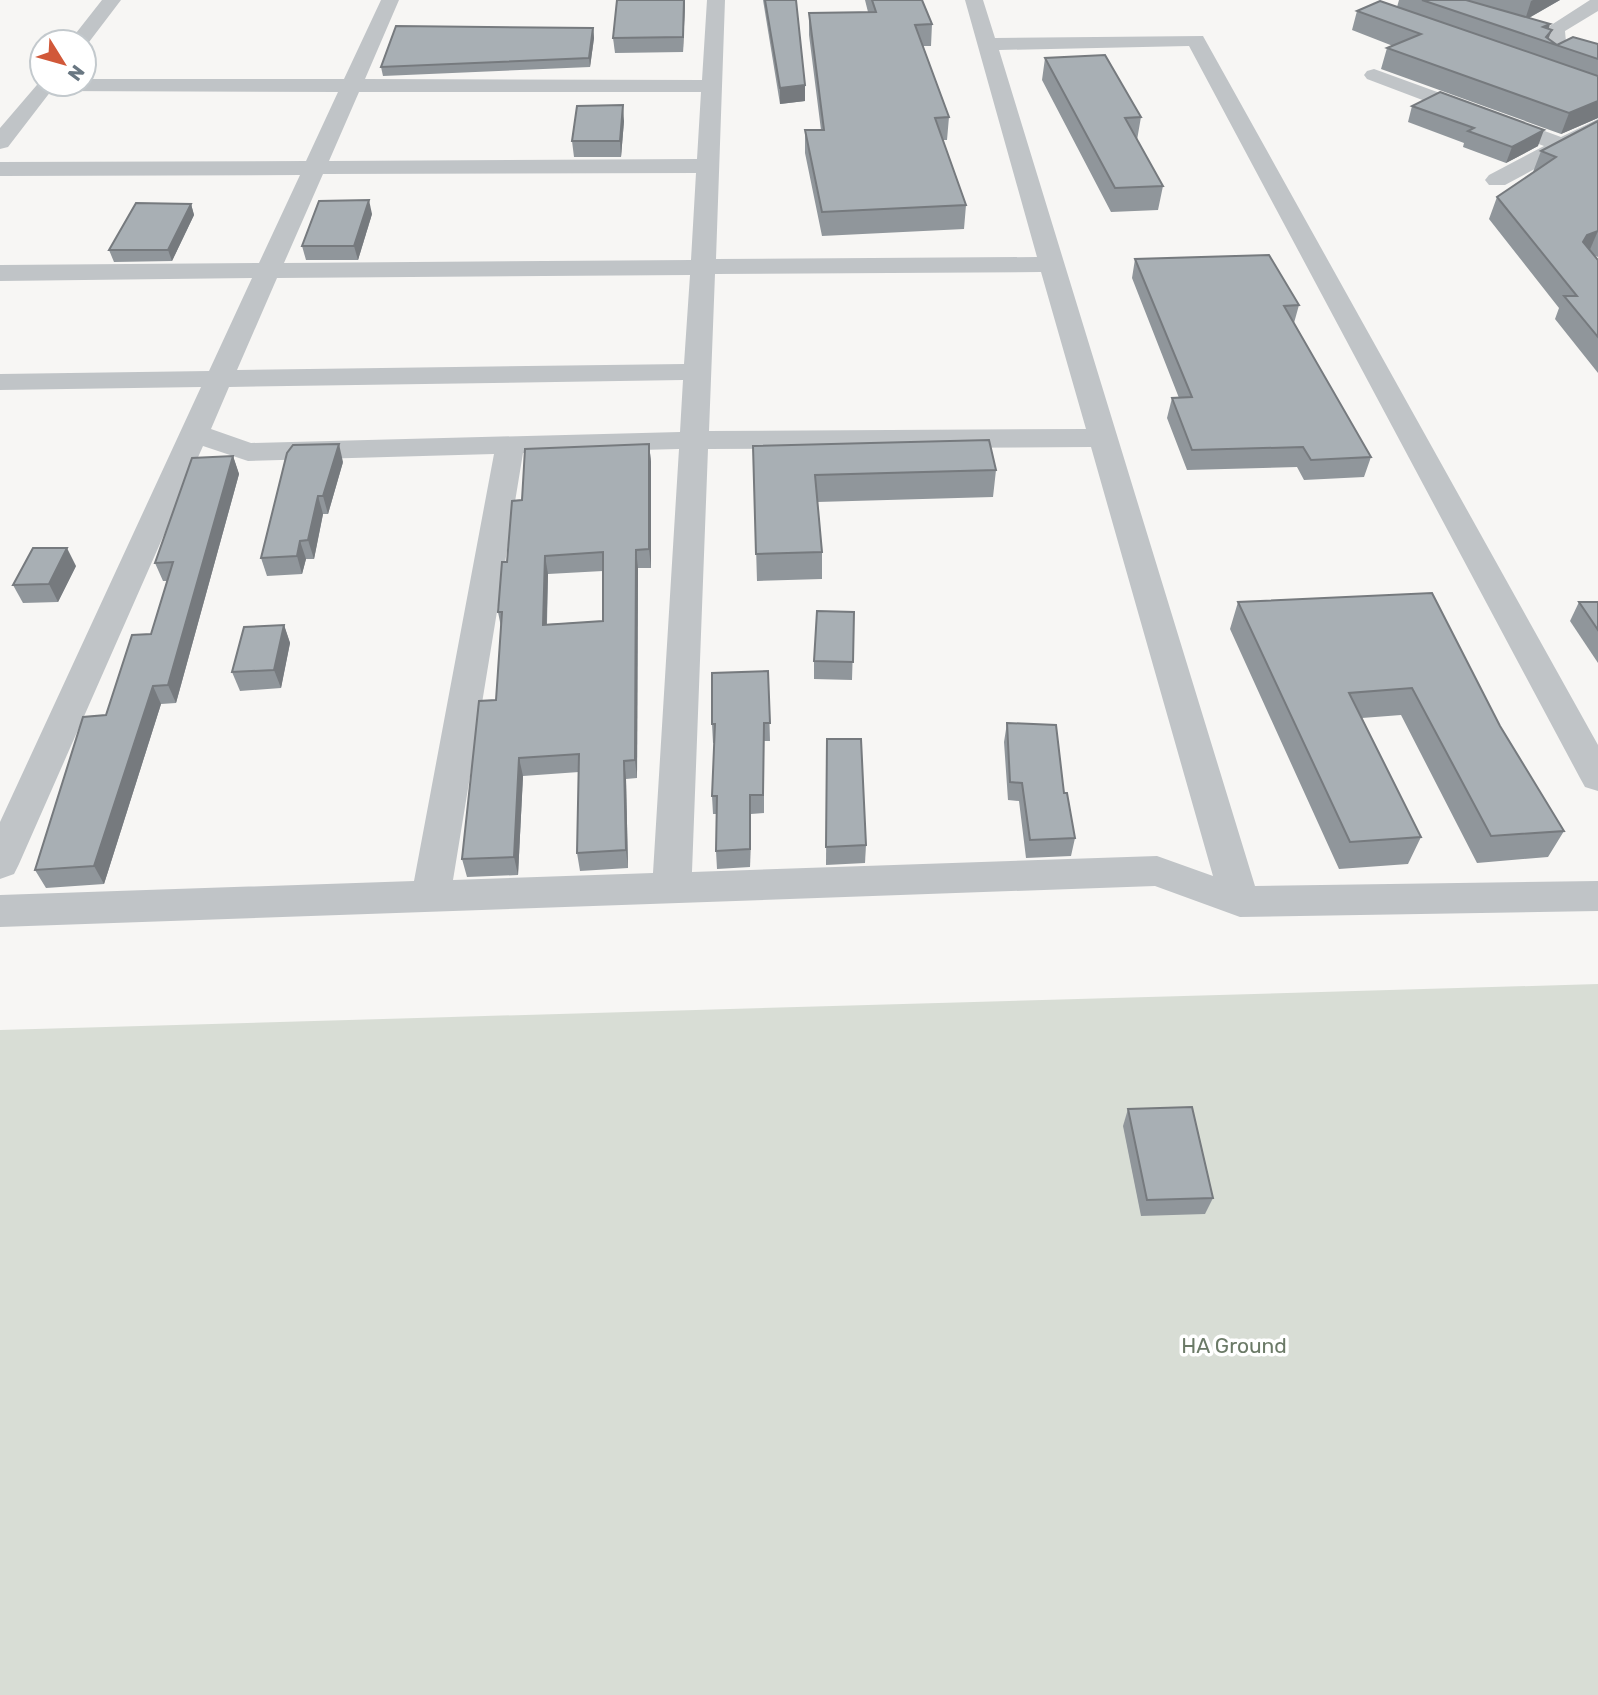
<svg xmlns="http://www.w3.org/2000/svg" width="1598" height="1695" viewBox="0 0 1598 1695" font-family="Rubik,sans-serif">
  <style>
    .green { fill: #d8ddd5 }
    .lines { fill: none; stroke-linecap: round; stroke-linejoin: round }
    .minor { fill: #c0c4c7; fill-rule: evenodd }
    .wall { fill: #90969b; fill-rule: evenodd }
    .shaded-wall { fill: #767a7e }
    .building { fill: #a8afb4; stroke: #767a7e; stroke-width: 2; fill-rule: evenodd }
    .labels { text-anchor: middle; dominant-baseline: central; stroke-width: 7; stroke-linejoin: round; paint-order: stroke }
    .near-park-label { font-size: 21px; fill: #6b7a67; stroke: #fff }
  </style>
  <rect width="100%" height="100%" fill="#f7f6f4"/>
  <path class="green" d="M1598,984V1695H0V1030Z"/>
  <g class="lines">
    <g class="minor">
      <path d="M102,0H121L86,46L84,42H69Z"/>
      <path d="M381,0H399L365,79L702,80L707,0H725L716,259L1037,257L965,0H983L995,38L1203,36L1598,745V791L1585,787L1580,778L1189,46L999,50L1255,886L1598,881V911L1240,917L1155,886L0,927V895L414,881L494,454L248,461L203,446L19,864L14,874L0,879V822L201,387L0,390V374L209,371L252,278L0,281V265L259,263L300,175L0,176V162L306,161L338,92L51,91L8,147L0,149V128L42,79V84H84V79H344ZM359,92H701L697,159L329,161ZM696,173L691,260L284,263L323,174ZM1041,272L1086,429L709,431L715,274ZM690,275L684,364L237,370L277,278ZM683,380L680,432L251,443L211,429L229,387ZM1091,447L1213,876L1157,856L692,872L708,449ZM679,449L653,873L453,880L523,453Z"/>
      <path d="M1590,0H1598V11L1565,31L1567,53L1551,63L1541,57L1547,51L1546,41L1490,25L1487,21L1497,15L1545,29Z"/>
      <path d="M1374,69L1561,137L1598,119V135L1505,185H1489L1485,180L1489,175L1544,146L1367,79L1364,75L1367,71Z"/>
    </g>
  </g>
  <g class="wall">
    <path d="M685,0L683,52L615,53L613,38Z"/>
    <path d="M763,0H796L805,101L780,104Z"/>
    <path d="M865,0H922L932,24L931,46H923L949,117L947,140H943L966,205L964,229L822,236L805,153V130H821L809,35V13L868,12Z"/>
    <path d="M1399,0H1560L1529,18L1549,29L1548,39L1557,45L1598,44V118L1561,134L1381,69L1387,48L1393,46L1352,30L1357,11L1397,7Z"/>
    <path d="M593,28L594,38L590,67L383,76L381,67Z"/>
    <path d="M1045,58L1141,117L1137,140L1163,186L1158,210L1111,212L1042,80Z"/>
    <path d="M1412,106L1538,146L1506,163L1463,147L1464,143L1408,122Z"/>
    <path d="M624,121L621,157H574L572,141Z"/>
    <path d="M1598,121V257L1593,255L1598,260V373L1555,319L1559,308L1489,219L1497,197L1533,172L1541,151Z"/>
    <path d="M191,204L194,215L172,261L114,262L109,250Z"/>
    <path d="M372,214L358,260H306L302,246Z"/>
    <path d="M1135,259L1299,305L1294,323L1371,457L1364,477L1304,480L1297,467L1187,470L1167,418L1172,398H1179L1132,278Z"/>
    <path d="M649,444L651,462V568H638L637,778L626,779L628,868L580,871L577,853L579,772L523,776L518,875L467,877L462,859L496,700L501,627L498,612L507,562L522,500ZM603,571V621L547,624L548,574Z"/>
    <path d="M753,446L996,470L993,497L817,502L822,552V579L757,581Z"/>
    <path d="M233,456L239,474L176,703L161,704L104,884L46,888L35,870L106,715L151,634L167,581H163L155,563Z"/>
    <path d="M343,462L328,514H323L314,559H306L302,574L267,576L261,558Z"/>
    <path d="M76,566L58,602L23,603L13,585Z"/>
    <path d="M1238,602L1500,726L1564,831L1548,857L1477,863L1401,715L1362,718L1421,837L1408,864L1339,869L1230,629Z"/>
    <path d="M1579,602H1598V663L1570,621Z"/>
    <path d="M854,612L852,680L814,679V661Z"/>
    <path d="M284,625L290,643L281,688L240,691L232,672Z"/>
    <path d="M768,671L770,741H764V813L751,814L750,867L717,869L716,851L717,814H713L712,796L714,743H713L712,724Z"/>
    <path d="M1007,723L1064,793L1075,838L1071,856L1026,858L1019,801L1008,800L1004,742Z"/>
    <path d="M827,739L866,845L865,863L826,865Z"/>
    <path d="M1128,1109L1213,1198L1205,1214L1141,1216L1123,1126Z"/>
  </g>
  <g class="shaded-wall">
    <path d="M684,0H685L683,52V37Z"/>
    <path d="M1533,0H1560L1525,20L1531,1Z"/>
    <path d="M1550,24L1546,37L1552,30L1547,42L1539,39L1543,27Z"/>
    <path d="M593,28L594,38L590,67L589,58Z"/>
    <path d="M805,85V101L780,104V88Z"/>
    <path d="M1598,101V118L1561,134L1569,113Z"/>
    <path d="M623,105L624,121L621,157L620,141Z"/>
    <path d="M1544,130L1538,146L1506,163L1512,147Z"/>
    <path d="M369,200L372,214L358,260L354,246Z"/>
    <path d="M191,204L194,215L172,261L168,250Z"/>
    <path d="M1598,231L1588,254L1583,242L1587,235Z"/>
    <path d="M339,444L343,462L328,514L323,496Z"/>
    <path d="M649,444L651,462V568L649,549Z"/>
    <path d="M233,456L239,474L176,703L168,685Z"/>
    <path d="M318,496L323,514L314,559L308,540Z"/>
    <path d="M300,541L306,559L302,574L297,556Z"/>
    <path d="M67,548L76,566L58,602L49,584Z"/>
    <path d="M636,550L638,568L637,778L635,760Z"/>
    <path d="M545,556L548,574L546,643L543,625Z"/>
    <path d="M284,625L290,643L281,688L274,670Z"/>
    <path d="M153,686L161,704L104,884L94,866Z"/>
    <path d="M519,758L523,776L518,875L514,857Z"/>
    <path d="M624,761L626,779L628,868L626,850Z"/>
    <path d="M750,795L751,814L750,867Z"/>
  </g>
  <g class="building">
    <path d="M617,0H684L683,37L613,38Z"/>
    <path d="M765,0H796L805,85L780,88Z"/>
    <path d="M872,0H922L932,24L915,25L949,117L935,118L966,205L822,212L805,130H824L809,13L876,12Z"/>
    <path d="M1422,0H1466L1550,24L1543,27L1552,30L1546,37L1557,45L1573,37L1598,44V59Z"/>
    <path d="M1380,1L1598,76V101L1569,113L1387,48L1421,34L1357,11Z"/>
    <path d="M396,26L593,28L589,58L381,67Z"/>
    <path d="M1105,55L1141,117L1125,118L1163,186L1115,188L1045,58Z"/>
    <path d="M1440,92L1544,130L1512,147L1468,131L1474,128L1412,106Z"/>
    <path d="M623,105L620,141H572L577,106Z"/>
    <path d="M1598,121V231L1587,235L1583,242L1598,260V337L1564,296H1577L1497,197L1556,157L1541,151Z"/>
    <path d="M369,200L354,246H302L319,201Z"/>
    <path d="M136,203L191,204L168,250H109Z"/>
    <path d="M1269,255L1299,305L1284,306L1371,457L1311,460L1303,447L1192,450L1172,398L1192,397L1135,259Z"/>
    <path d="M989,440L996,470L815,475L822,552L756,554L753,446Z"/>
    <path d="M339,444L323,496H318L308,540L300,541L297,556L261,558L287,453L293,445Z"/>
    <path d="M649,444V549L636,550L635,760L624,761L626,850L577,853L579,754L519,758L514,857L462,859L479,701L496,700L502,612H498L502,562H507L512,501L522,500L525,449ZM603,552V621L543,625L545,556Z"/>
    <path d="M233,456L168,685L153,686L94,866L35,870L83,717L106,715L132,635L151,634L173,562L155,563L192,458Z"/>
    <path d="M33,548H67L49,584L13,585Z"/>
    <path d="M1432,593L1500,726L1564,831L1491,836L1412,688L1349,693L1421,837L1350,842L1238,602Z"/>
    <path d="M1579,602H1598V630Z"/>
    <path d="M817,611L854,612L853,662L814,661Z"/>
    <path d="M284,625L274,670L232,672L244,627Z"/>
    <path d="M768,671L770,723H764L763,795H750V849L716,851L717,796H712L715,724H712V673Z"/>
    <path d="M1007,723L1056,725L1064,793H1067L1075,838L1030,840L1022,783L1010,782Z"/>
    <path d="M827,739H861L866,845L826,847Z"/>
    <path d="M1192,1107L1213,1198L1147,1200L1128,1109Z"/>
  </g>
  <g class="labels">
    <g class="near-park-label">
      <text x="1234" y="1345">HA Ground</text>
    </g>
  </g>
  <g transform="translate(63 63) rotate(127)"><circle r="33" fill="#ffffff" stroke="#c3c9cd" stroke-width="2"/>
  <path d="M0-5L12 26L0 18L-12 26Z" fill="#d15839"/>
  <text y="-10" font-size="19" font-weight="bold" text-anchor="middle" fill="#697782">N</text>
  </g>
</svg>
